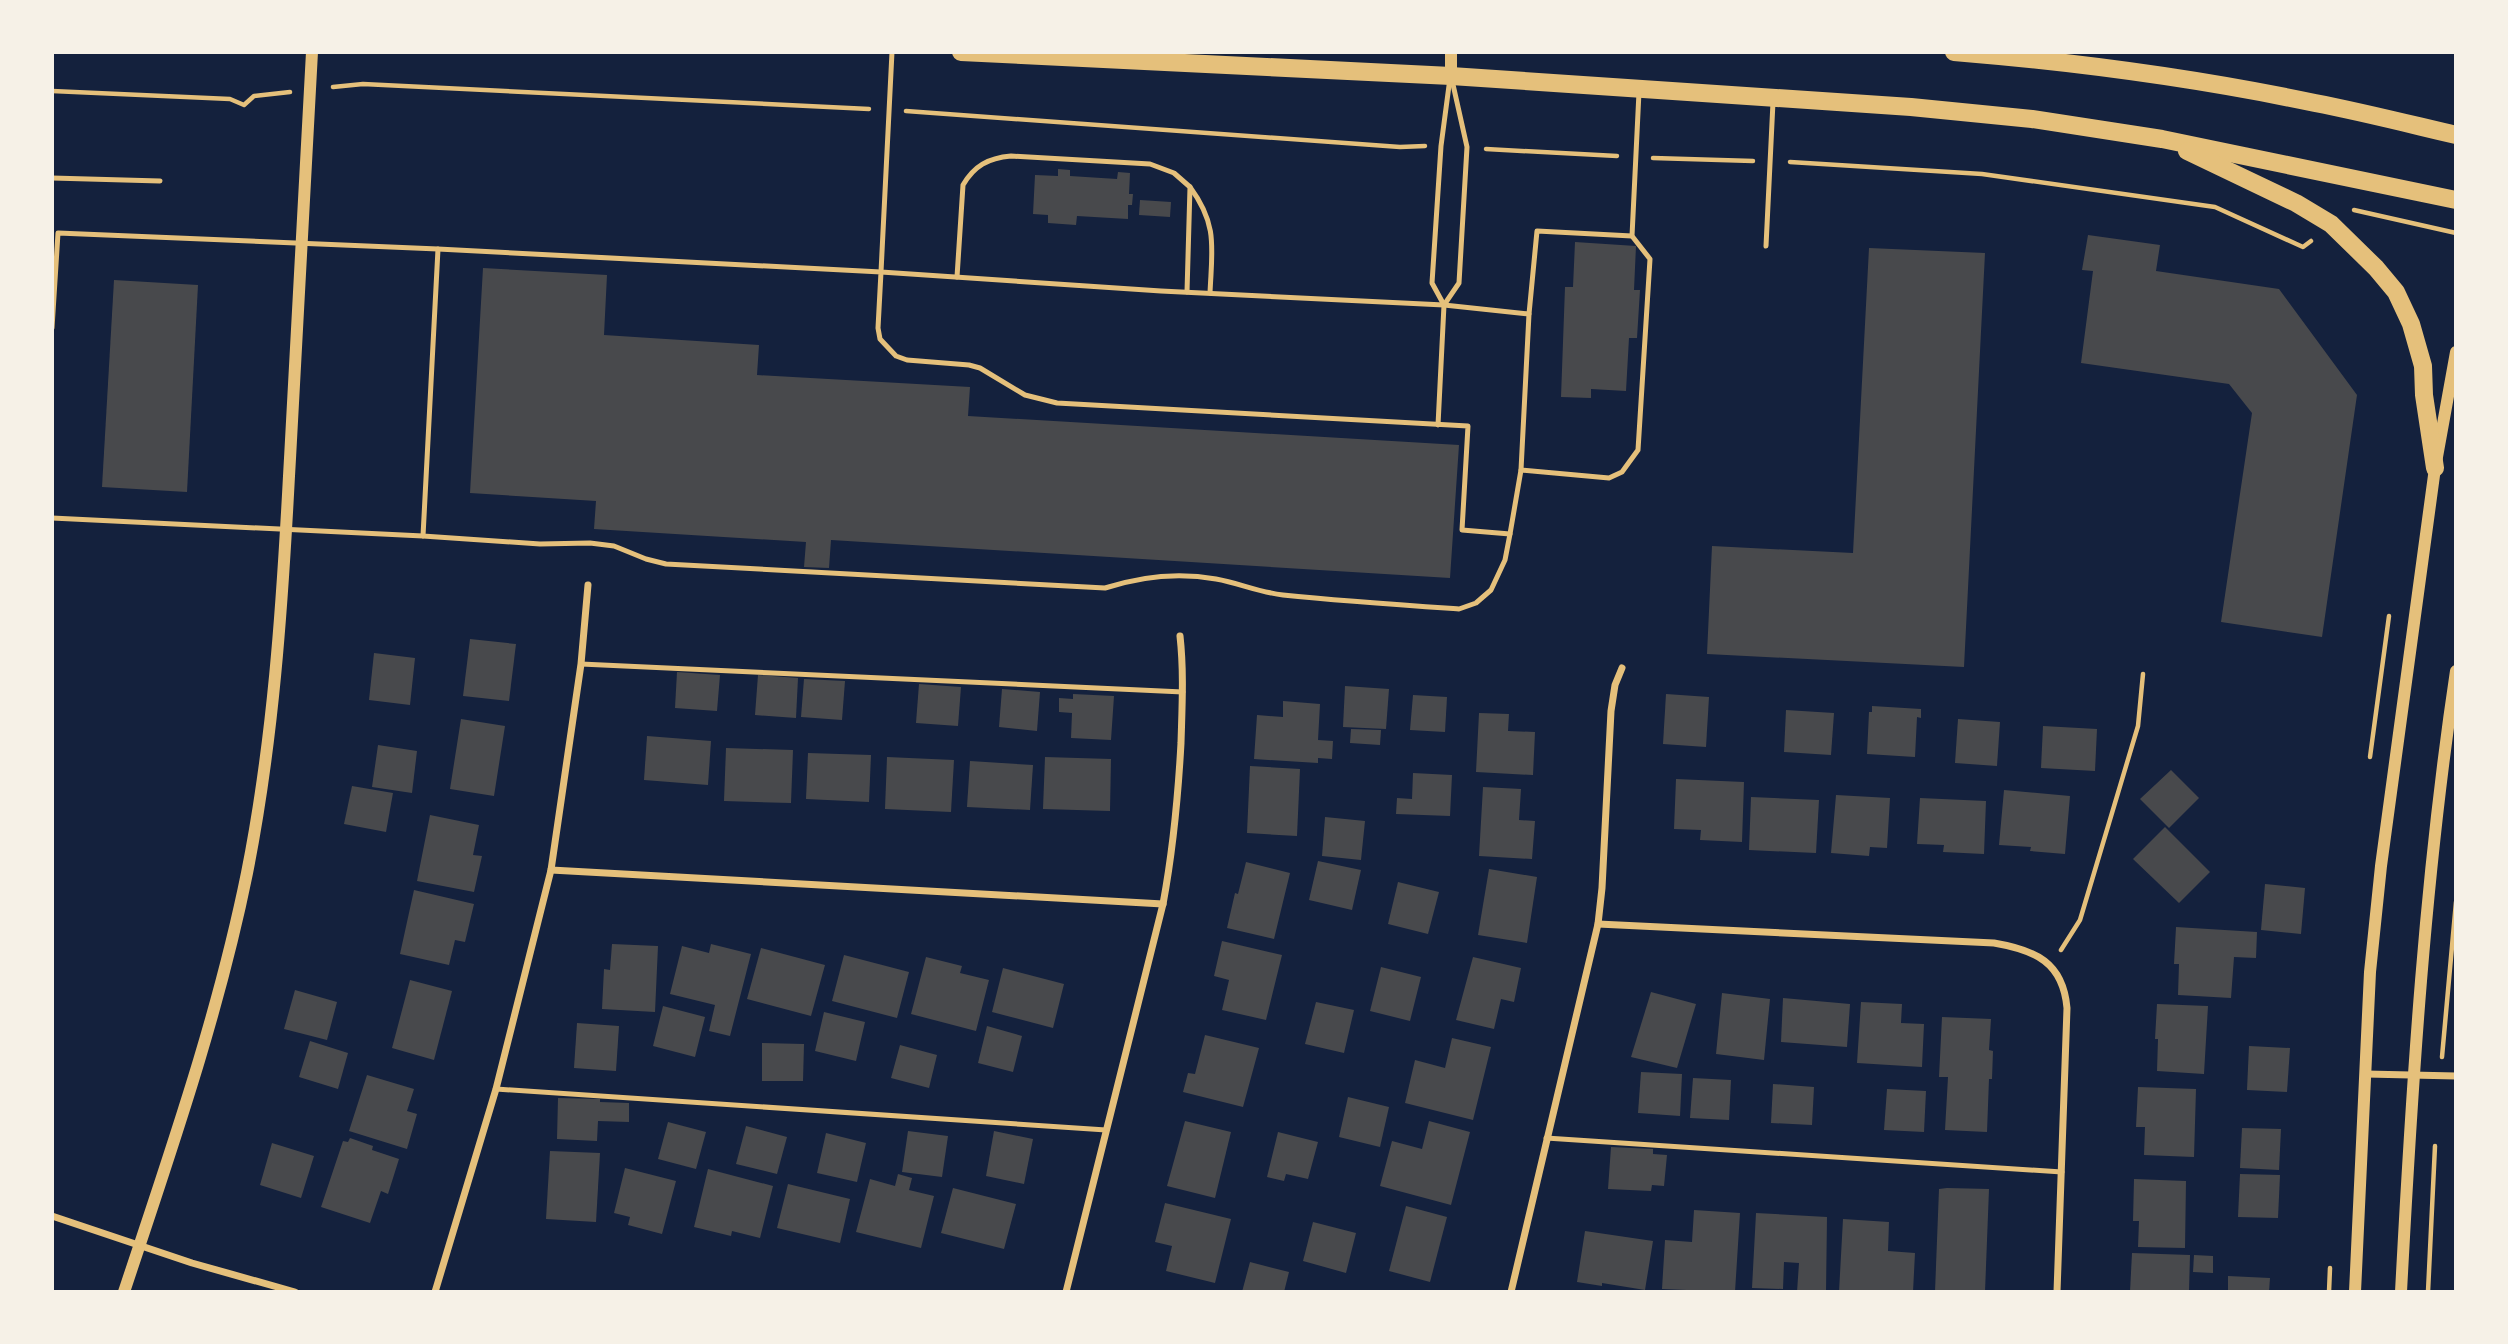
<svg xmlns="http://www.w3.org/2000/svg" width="2508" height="1344" viewBox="0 0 2508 1344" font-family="'Fira Sans Condensed',sans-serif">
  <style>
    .building { fill: #48494c }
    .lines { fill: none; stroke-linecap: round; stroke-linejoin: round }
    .path { stroke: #e5c07b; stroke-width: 4.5 }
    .service { stroke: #e5c07b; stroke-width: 5 }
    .minor { stroke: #e5c07b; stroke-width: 7 }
    .tertiary { stroke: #e5c07b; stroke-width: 12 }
    .primary { stroke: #e5c07b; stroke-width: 18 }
  </style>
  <rect width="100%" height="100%" fill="#14213d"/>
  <g class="building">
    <path d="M1058,169L1070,170V176L1117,179L1118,172L1130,173L1129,194H1133L1132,205H1128V219L1077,216L1076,225L1048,223V215L1033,214L1035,175L1058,176Z"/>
    <path d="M1140,200L1171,202L1170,217L1139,215Z"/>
    <path d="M2088,235L2160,245L2156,271L2279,289L2357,395L2322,637L2221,622L2252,413L2229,384L2081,363L2093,271L2082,270Z"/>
    <path d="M1575,242L1636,246L1634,290H1640L1637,338H1629L1626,391L1591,389V398L1561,397L1565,287H1573Z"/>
    <path d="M1869,248L1985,253L1964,667L1707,654L1712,546L1853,553Z"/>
    <path d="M483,268L607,275L604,335L759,345L757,375L970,387L968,416L1459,445L1450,578L831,540L829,568L804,567L806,542L594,529L596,501L470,493Z"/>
    <path d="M114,280L198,285L187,492L102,487Z"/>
    <path d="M470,639L516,644L509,701L463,696Z"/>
    <path d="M374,653L415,658L410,705L369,700Z"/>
    <path d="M677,672L720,675L717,711L675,708Z"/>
    <path d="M758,675L798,678L796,718L755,715Z"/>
    <path d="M804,679L845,681L842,720L801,717Z"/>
    <path d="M919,684L961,687L958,726L916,723Z"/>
    <path d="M1345,686L1389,689L1386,729L1343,727Z"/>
    <path d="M1002,689L1040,692L1037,731L999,727Z"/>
    <path d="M1073,694L1114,696L1111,740L1071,738L1072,713L1059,712V698L1073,699Z"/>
    <path d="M1666,694L1709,697L1706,747L1663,744Z"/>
    <path d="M1413,695L1447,697L1445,732L1410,730Z"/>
    <path d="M1283,701L1320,704L1318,740L1333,741L1332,759L1318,758V763L1254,759L1257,715L1283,717Z"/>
    <path d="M1872,706L1921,709V718L1917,717L1915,757L1867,754L1869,712H1872Z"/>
    <path d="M1786,710L1834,713L1831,755L1784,752Z"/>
    <path d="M1479,713L1509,714L1508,731L1535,732L1533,775L1476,772Z"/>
    <path d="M461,719L505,726L494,796L450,789Z"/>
    <path d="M1958,719L2000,722L1997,766L1955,763Z"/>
    <path d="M2043,726L2097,729L2095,771L2041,768Z"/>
    <path d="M1351,729L1381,730L1380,745L1350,743Z"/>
    <path d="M647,736L711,741L708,785L644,780Z"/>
    <path d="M378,745L417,751L412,793L372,787Z"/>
    <path d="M726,748L793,750L791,803L724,801Z"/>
    <path d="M808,753L871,755L869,802L806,799Z"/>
    <path d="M887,757L954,760L951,812L885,809Z"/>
    <path d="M1045,757L1111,759L1110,811L1043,809Z"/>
    <path d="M970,761L1033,765L1030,810L967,807Z"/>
    <path d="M1250,766L1300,769L1297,836L1247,833Z"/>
    <path d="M2171,770L2199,798L2169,828L2140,799Z"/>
    <path d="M1413,773L1452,775L1450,816L1396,814L1397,798L1412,799Z"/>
    <path d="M1676,779L1744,782L1742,842L1700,840L1701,830L1674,829Z"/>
    <path d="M352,786L393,793L386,832L344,824Z"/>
    <path d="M1483,787L1521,789L1519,820L1535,821L1532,859L1479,856Z"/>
    <path d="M2004,790L2070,796L2065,854L2030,851L2031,847L1999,845Z"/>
    <path d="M1836,795L1890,798L1887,848L1870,847L1869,856L1831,853Z"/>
    <path d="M1751,797L1819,800L1816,853L1749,850Z"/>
    <path d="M1920,798L1986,801L1984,854L1943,852L1944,845L1917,844Z"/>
    <path d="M430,815L479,825L473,855L482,856L474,892L417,881Z"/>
    <path d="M1325,817L1365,821L1361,860L1322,856Z"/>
    <path d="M2165,827L2210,872L2179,903L2133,859Z"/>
    <path d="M1318,861L1361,870L1352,910L1309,900Z"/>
    <path d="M1246,862L1290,873L1274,939L1227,928L1235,893L1238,894Z"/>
    <path d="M1489,869L1537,877L1527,943L1478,935Z"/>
    <path d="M1398,882L1439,892L1428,934L1388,924Z"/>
    <path d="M2265,884L2305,888L2301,934L2261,930Z"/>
    <path d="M414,890L474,904L465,942L455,940L449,965L400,954Z"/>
    <path d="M2176,927L2257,932L2256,958L2234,957L2231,998L2178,995L2179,964H2174Z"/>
    <path d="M1222,941L1282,955L1266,1020L1222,1010L1229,980L1214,976Z"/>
    <path d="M612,944L658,946L655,1012L602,1009L604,969L610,970Z"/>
    <path d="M711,944L751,954L730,1036L709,1031L715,1005L670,994L682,946L709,953Z"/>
    <path d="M761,948L825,965L811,1016L747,999Z"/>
    <path d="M844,955L909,972L897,1018L832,1001Z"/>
    <path d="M926,957L962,966L960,973L989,980L976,1031L911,1014Z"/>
    <path d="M1473,957L1521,968L1514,1002L1501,999L1494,1029L1456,1020Z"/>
    <path d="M1381,967L1421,977L1410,1021L1370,1011Z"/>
    <path d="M1003,968L1064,984L1053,1028L992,1012Z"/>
    <path d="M410,980L452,991L434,1060L392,1048Z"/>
    <path d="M295,990L337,1002L327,1040L284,1029Z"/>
    <path d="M1651,992L1696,1004L1677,1068L1631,1057Z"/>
    <path d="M1722,993L1770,999L1764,1060L1716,1054Z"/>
    <path d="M1783,998L1850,1004L1847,1047L1781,1042Z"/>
    <path d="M1316,1002L1354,1010L1344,1053L1305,1044Z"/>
    <path d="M1861,1002L1902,1004L1901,1023L1924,1024L1922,1067L1857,1063Z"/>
    <path d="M2157,1004L2208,1006L2204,1074L2157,1071L2158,1039H2155Z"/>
    <path d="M663,1006L705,1017L695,1057L653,1046Z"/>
    <path d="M824,1012L865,1022L856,1061L815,1051Z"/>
    <path d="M1942,1017L1991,1019L1989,1050L1993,1051L1992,1079H1989L1987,1132L1945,1130L1948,1077H1939Z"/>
    <path d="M577,1023L619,1026L616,1071L574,1068Z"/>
    <path d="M987,1026L1022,1036L1013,1072L978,1063Z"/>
    <path d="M1205,1035L1259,1048L1243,1107L1183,1092L1188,1073L1195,1074Z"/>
    <path d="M1452,1038L1491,1047L1473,1120L1405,1103L1415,1060L1445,1068Z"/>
    <path d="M310,1041L348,1053L338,1089L299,1077Z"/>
    <path d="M762,1043L804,1044L803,1081H762Z"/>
    <path d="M900,1045L937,1055L929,1088L891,1078Z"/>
    <path d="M2249,1046L2290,1048L2287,1092L2247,1090Z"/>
    <path d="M1641,1072L1682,1074L1680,1116L1638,1113Z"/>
    <path d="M367,1075L414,1089L407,1111L417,1114L407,1149L349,1131Z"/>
    <path d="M1693,1078L1731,1080L1729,1120L1690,1118Z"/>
    <path d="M1773,1084L1814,1087L1812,1125L1771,1123Z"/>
    <path d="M2138,1087L2196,1089L2194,1157L2144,1155L2145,1127H2136Z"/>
    <path d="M1887,1089L1926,1091L1924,1132L1884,1130Z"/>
    <path d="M1348,1097L1389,1107L1380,1147L1339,1137Z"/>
    <path d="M558,1098L600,1099V1102L629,1103V1122L598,1121L597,1141L557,1139Z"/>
    <path d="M1185,1121L1231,1132L1215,1198L1167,1186Z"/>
    <path d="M1429,1121L1470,1132L1451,1205L1380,1186L1392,1141L1422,1149Z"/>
    <path d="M668,1122L706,1132L696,1169L658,1159Z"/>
    <path d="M746,1126L787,1137L777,1174L736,1164Z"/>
    <path d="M2242,1128L2281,1129L2279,1170L2240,1168Z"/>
    <path d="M908,1131L948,1136L942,1177L902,1172Z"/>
    <path d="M994,1131L1033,1139L1024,1184L986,1176Z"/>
    <path d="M1278,1132L1318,1142L1308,1179L1286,1174L1284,1181L1267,1177Z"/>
    <path d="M826,1133L866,1143L857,1182L817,1173Z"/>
    <path d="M350,1138L373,1146L372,1150L399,1159L388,1194L381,1191L370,1223L321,1207L343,1141L348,1142Z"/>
    <path d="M272,1143L314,1156L301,1198L260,1185Z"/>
    <path d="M1611,1147L1653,1149V1154L1667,1155L1664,1186L1652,1185L1651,1191L1608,1189Z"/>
    <path d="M550,1151L600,1153L596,1222L546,1219Z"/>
    <path d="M625,1168L676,1181L662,1234L628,1225L630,1217L614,1213Z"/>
    <path d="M708,1169L773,1186L760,1238L732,1231L731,1236L694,1227Z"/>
    <path d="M898,1174L912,1178L909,1190L934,1196L921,1248L856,1232L870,1179L895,1186Z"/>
    <path d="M2240,1174L2280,1175L2278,1218L2238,1217Z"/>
    <path d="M2134,1179L2186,1181L2185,1248L2138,1247L2139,1221H2133Z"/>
    <path d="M788,1184L850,1199L840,1243L777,1228Z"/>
    <path d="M953,1188L1016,1204L1004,1249L941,1233Z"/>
    <path d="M1947,1188L1989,1189L1985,1292H1935L1939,1189Z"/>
    <path d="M1165,1203L1231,1219L1215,1283L1166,1271L1172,1246L1155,1242Z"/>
    <path d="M1406,1206L1447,1217L1430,1282L1389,1271Z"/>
    <path d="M1694,1210L1740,1213L1735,1292L1662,1289L1665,1240L1692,1242Z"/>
    <path d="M1756,1213L1827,1217L1826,1292H1797L1799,1263L1784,1262L1783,1289L1752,1288Z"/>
    <path d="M1843,1219L1889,1222L1888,1251L1915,1253L1913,1292H1839Z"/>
    <path d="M1313,1222L1356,1233L1346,1273L1303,1261Z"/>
    <path d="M1585,1231L1653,1241L1645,1290L1602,1283V1286L1577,1282Z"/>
    <path d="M2132,1253L2190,1255L2189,1292H2130Z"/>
    <path d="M2194,1255L2213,1256V1273L2193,1272Z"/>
    <path d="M1250,1262L1289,1272L1284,1292H1242Z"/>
    <path d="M2228,1276L2270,1278L2269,1292H2228Z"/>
  </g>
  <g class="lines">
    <g class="path">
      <path d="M333,87L363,84L869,109"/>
      <path d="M52,91L230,99L244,105L254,96L290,92"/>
      <path d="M906,111L1400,147L1425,146"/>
      <path d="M1486,149L1617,156"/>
      <path d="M1653,158L1753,161"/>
      <path d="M1790,162L1982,174L2215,207L2303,247L2311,241"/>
      <path d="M2354,210L2456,233"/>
      <path d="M2370,757L2389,616"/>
      <path d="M2061,950L2080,920L2138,726L2143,674"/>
      <path d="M2442,1057L2456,902"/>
      <path d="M2329,1292L2330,1268"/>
      <path d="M2428,1292L2435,1146"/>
    </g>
    <g class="service">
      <path d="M892,52L881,272L1161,291L1444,305L1529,314"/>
      <path d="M52,178L160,181"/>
      <path d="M1190,187C1218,225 1212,248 1210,293"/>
      <path d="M1766,246L1773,102"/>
      <path d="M438,249L423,536L540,544L590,543L614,546L646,559L666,564L1105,588C1142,576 1178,572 1216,579C1239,583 1258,592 1283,595C1342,601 1401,605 1459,609L1476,603L1491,590L1505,560L1510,534L1521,470L1529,314L1537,231L1632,236"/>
      <path d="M957,277L963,185C974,166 988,158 1011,156L1150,164L1174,173L1190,187L1187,292"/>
      <path d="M1444,305L1459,283L1467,147L1452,80"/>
      <path d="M52,328L58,233L438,249L881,272L878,328L880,339L896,356L907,360L969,365L980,368L1025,395L1057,403L1468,426L1462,530L1510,534"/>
      <path d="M1438,425L1444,305L1432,283L1441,146L1450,78"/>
      <path d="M1521,470L1609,478L1622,472L1638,450L1650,259L1632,236L1639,92"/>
      <path d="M52,518L423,536"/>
      <path d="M581,664L1183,692"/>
      <path d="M496,1089L1106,1130"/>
      <path d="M1546,1138L2062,1172"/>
    </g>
    <g class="minor">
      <path d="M551,870L1163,904"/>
      <path d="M1598,924L1994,943C2035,950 2063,962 2067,1008L2057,1292"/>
      <path d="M2366,1074L2456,1076"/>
      <path d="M52,1216L192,1263L295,1292"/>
      <path d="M435,1292L496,1089L551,870L581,664L588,585"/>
      <path d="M1066,1292L1163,904C1173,850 1178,798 1181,743C1182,707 1184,672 1180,636"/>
      <path d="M1511,1292L1598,924L1602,888L1611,711L1615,685L1622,668"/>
    </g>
    <g class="tertiary">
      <path d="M1451,76V52"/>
      <path d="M124,1292C170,1153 218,1016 247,873C273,742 282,609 289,476C297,335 304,194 312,52"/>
      <path d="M2355,1292L2370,972L2381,866L2435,468L2456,352"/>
      <path d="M2401,1292C2412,1084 2425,877 2456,671"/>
    </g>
    <g class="primary">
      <path d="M961,52L1451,76L1911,107L2032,119L2162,139L2456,200"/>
      <path d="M1954,52C2075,62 2196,78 2315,103C2362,112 2409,124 2456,135"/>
      <path d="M2187,151L2296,203L2331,224L2376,268L2396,292L2411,324L2423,366L2424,395L2435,468"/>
    </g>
  </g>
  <rect width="2508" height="1344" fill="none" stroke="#f6f1e7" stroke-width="108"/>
</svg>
